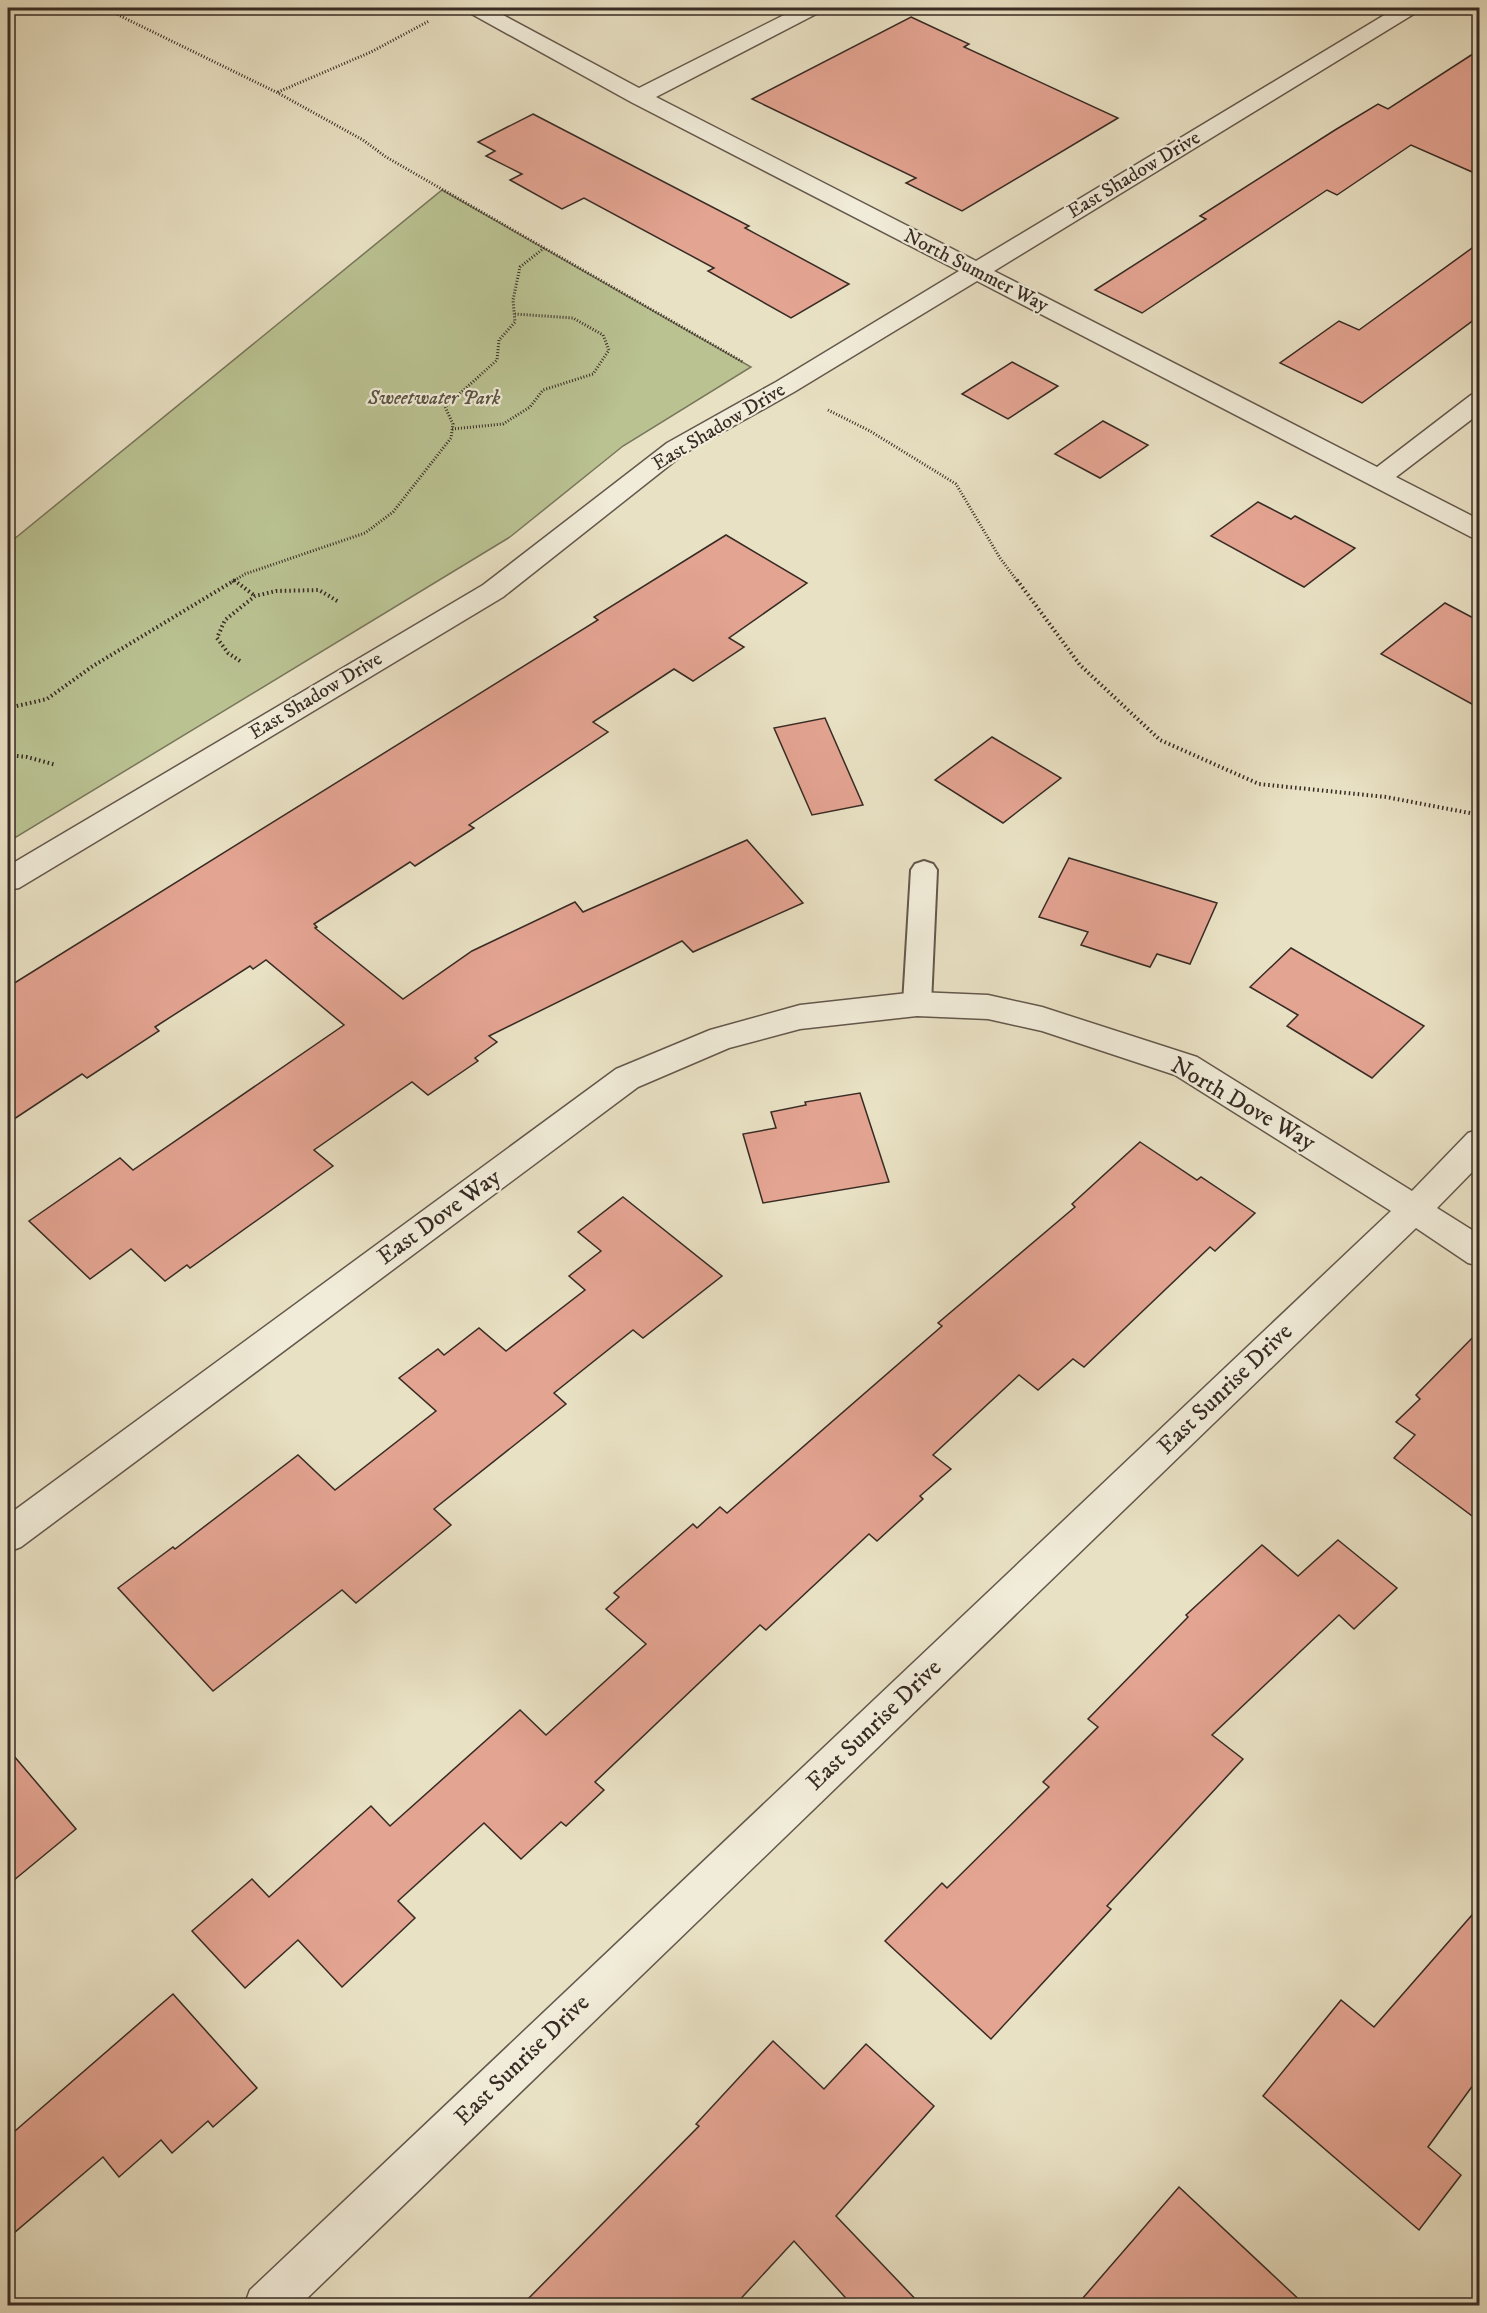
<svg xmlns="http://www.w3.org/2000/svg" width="1487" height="2313" viewBox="0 0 1487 2313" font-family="'IM FELL DW Pica',serif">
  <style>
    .green { fill: #bac292; stroke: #78765b; stroke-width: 1.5 }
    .building { fill: #e4a492; stroke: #372b24; stroke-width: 1.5 }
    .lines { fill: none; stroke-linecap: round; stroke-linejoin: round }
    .lane-casing { stroke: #64584c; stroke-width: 4 }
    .street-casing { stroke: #64584c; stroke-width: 3 }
    .path-far1 { stroke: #372b24; stroke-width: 3; stroke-dasharray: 1 2; stroke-linecap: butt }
    .path { stroke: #372b24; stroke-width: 4; stroke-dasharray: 1.5 3; stroke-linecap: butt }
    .lane { fill: #f1ecd9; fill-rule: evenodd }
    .street { fill: #f1ecd9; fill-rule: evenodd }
    .labels { text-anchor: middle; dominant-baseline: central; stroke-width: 4.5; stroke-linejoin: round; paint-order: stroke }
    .far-street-label { font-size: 20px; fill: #372b24; stroke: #f1ecd9 }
    .far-park-label { font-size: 20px; font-style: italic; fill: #585140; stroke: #f1ecd9 }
    .street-label { font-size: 24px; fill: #372b24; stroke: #f1ecd9 }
  </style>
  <rect width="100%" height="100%" fill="#e9e1c4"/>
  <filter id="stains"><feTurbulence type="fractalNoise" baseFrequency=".00333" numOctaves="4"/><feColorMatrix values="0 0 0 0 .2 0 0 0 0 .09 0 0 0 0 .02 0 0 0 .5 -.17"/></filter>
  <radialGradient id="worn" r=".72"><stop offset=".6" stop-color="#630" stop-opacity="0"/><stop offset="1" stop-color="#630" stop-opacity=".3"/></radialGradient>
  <path class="green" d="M442,190L751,367L623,446L510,537L8,842V544Z"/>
  <g class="building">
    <path d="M911,17L969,44L964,47L1118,118L962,211L906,183L916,178L752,99Z"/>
    <path d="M1479,50V175L1411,145L1337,195L1327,190L1142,313L1095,290L1206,219L1200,216L1335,130L1378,104L1388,109Z"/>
    <path d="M533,114L749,226L745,228L849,284L791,318L708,271L714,268L584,198L562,209L510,180L522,174L486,156L495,151L478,142Z"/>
    <path d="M1479,243V316L1362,403L1280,363L1339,321L1359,330Z"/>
    <path d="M1012,362L1058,386L1008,419L962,394Z"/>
    <path d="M1103,421L1148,445L1100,478L1055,454Z"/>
    <path d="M1258,502L1291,519L1295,516L1355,548L1304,587L1211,536Z"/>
    <path d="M726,535L807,583L729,638L744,647L693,681L674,669L593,722L608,732L469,825L474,828L415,866L410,862L314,924L317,927L315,928L403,999L472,951L575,902L583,912L747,840L803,903L693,952L682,941L489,1036L497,1042L475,1058L478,1061L428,1095L412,1082L314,1150L333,1166L190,1268L187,1265L165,1281L131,1249L90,1279L29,1221L120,1158L133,1170L344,1025L266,960L253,969L250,966L155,1027L159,1031L87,1078L82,1074L8,1123V987L598,620L594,617Z"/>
    <path d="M1445,603L1479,621V708L1381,654Z"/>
    <path d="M825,718L863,805L812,815L774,728Z"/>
    <path d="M992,737L1061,778L1003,823L935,780Z"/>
    <path d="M1069,858L1217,903L1190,964L1157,954L1150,967L1081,945L1088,932L1039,917Z"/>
    <path d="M1291,948L1424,1026L1372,1078L1287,1026L1298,1015L1250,987Z"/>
    <path d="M860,1093L889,1182L763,1203L743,1134L776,1128L771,1112L806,1105L805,1102Z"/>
    <path d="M1140,1142L1197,1180L1201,1177L1255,1213L1215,1251L1210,1247L1084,1367L1073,1359L1038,1390L1019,1375L933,1455L951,1469L920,1496L923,1499L877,1541L869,1534L766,1630L760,1625L595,1782L604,1790L566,1826L561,1822L521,1859L484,1823L398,1901L415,1918L342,1987L298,1940L245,1988L192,1931L252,1879L269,1897L371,1806L390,1826L520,1710L546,1735L646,1644L606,1609L619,1597L614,1593L693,1524L697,1528L720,1507L727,1513L942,1326L938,1323L1075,1207L1072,1204Z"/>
    <path d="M623,1197L722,1276L643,1338L633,1330L554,1393L566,1404L434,1509L451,1525L356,1603L342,1590L213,1691L118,1588L173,1547L175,1549L298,1455L335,1490L436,1411L399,1378L438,1349L444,1355L479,1328L506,1351L585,1290L569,1276L601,1251L578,1232Z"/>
    <path d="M1479,1331V1521L1394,1458L1415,1435L1396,1422L1420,1399L1416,1395Z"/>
    <path d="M1338,1540L1397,1588L1354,1629L1339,1615L1212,1735L1243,1759L1107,1906L1111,1909L991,2039L885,1941L942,1883L947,1888L1049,1787L1043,1782L1098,1727L1088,1719L1188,1617L1186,1615L1262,1545L1298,1576Z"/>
    <path d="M8,1749L76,1829L8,1885Z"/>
    <path d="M1479,1907V2077L1428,2147L1461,2175L1419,2230L1263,2096L1341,2000L1374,2027Z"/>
    <path d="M173,1994L257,2088L213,2127L208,2121L172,2153L161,2140L119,2177L103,2157L8,2238V2137Z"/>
    <path d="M773,2041L824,2089L866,2044L934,2106L836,2216L922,2306H853L794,2241L734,2306H521L699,2126L696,2124Z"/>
    <path d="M1179,2187L1306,2306H1076Z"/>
  </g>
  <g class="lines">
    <defs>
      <path id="lane" d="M924,861L933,864L937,870L931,1004L927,1011L917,1014L907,1011L903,1004L911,870L915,864Z"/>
      <g id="street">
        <path d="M465,8H490L639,88L798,8H823L820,12L656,97L976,261L1396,8H1420L1417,12L994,271L1377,467L1471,395L1480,393V413L1396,477L1480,520V539L1471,537L977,281L794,392L685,453L503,597L19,888L8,890V866L483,585L667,443L776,382L959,271L631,102L468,12Z"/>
        <path d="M917,992L988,995L1042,1007L1197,1057L1412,1191L1468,1133L1480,1129V1164L1437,1208L1480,1235V1266L1468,1263L1416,1228L299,2306H244L250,2290L1391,1211L1175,1075L1042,1031L988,1019L917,1016L800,1029L729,1048L638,1087L21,1547L8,1552V1515L616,1069L710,1030L800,1005Z"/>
      </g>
    </defs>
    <use href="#lane" class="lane-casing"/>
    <use href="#street" class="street-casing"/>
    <g class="path-far1">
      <path d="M104,8L278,93L363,140L386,157L743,362"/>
      <path d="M278,92L371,52L429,21"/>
      <path d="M828,410L870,431L956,484L1000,558L1018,582"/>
      <path d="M452,429L503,424L530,407L543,390L593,374L609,350L603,335L573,318L515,314"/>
      <path d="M234,580L236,582"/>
      <path d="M232,582L245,574L365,533L393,512L451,438L453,424L445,407L497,360L499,340L515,322L513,300L520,267L544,248"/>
    </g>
    <g class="path">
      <path d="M234,580L255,596"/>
      <path d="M1017,580L1080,665L1160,740L1259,784L1386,797L1480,815"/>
      <path d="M240,661L228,653L217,638L225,620L255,596L276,591L319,590L339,602"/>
      <path d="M8,708L47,699L93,666L235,580"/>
      <path d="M8,755L27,757L56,765"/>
    </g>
    <use href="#lane" class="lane"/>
    <use href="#street" class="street"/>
  </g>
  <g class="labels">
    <g class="far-street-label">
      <text transform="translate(1134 175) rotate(-31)">East Shadow Drive</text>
      <text transform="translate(976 271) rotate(27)">North Summer Way</text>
      <text transform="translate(719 427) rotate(-31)">East Shadow Drive</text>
      <text transform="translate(316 696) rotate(-31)">East Shadow Drive</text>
    </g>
    <g class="far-park-label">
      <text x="434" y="398">Sweetwater Park</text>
    </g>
    <g class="street-label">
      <text transform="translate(1243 1104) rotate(30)">North Dove Way</text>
      <text transform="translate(439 1217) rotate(-36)">East Dove Way</text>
      <text transform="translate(1225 1389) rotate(-44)">East Sunrise Drive</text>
      <text transform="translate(874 1725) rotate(-44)">East Sunrise Drive</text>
      <text transform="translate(522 2060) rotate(-44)">East Sunrise Drive</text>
    </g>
  </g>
  <rect width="1487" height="2313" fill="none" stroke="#e9e1c4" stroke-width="30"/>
  <rect x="9" y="9" width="1469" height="2295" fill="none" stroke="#372b24" stroke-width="3"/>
  <rect x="15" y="15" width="1457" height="2283" fill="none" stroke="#372b24" stroke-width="1.5"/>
  <rect width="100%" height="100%" filter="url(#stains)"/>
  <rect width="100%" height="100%" fill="url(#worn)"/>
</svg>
